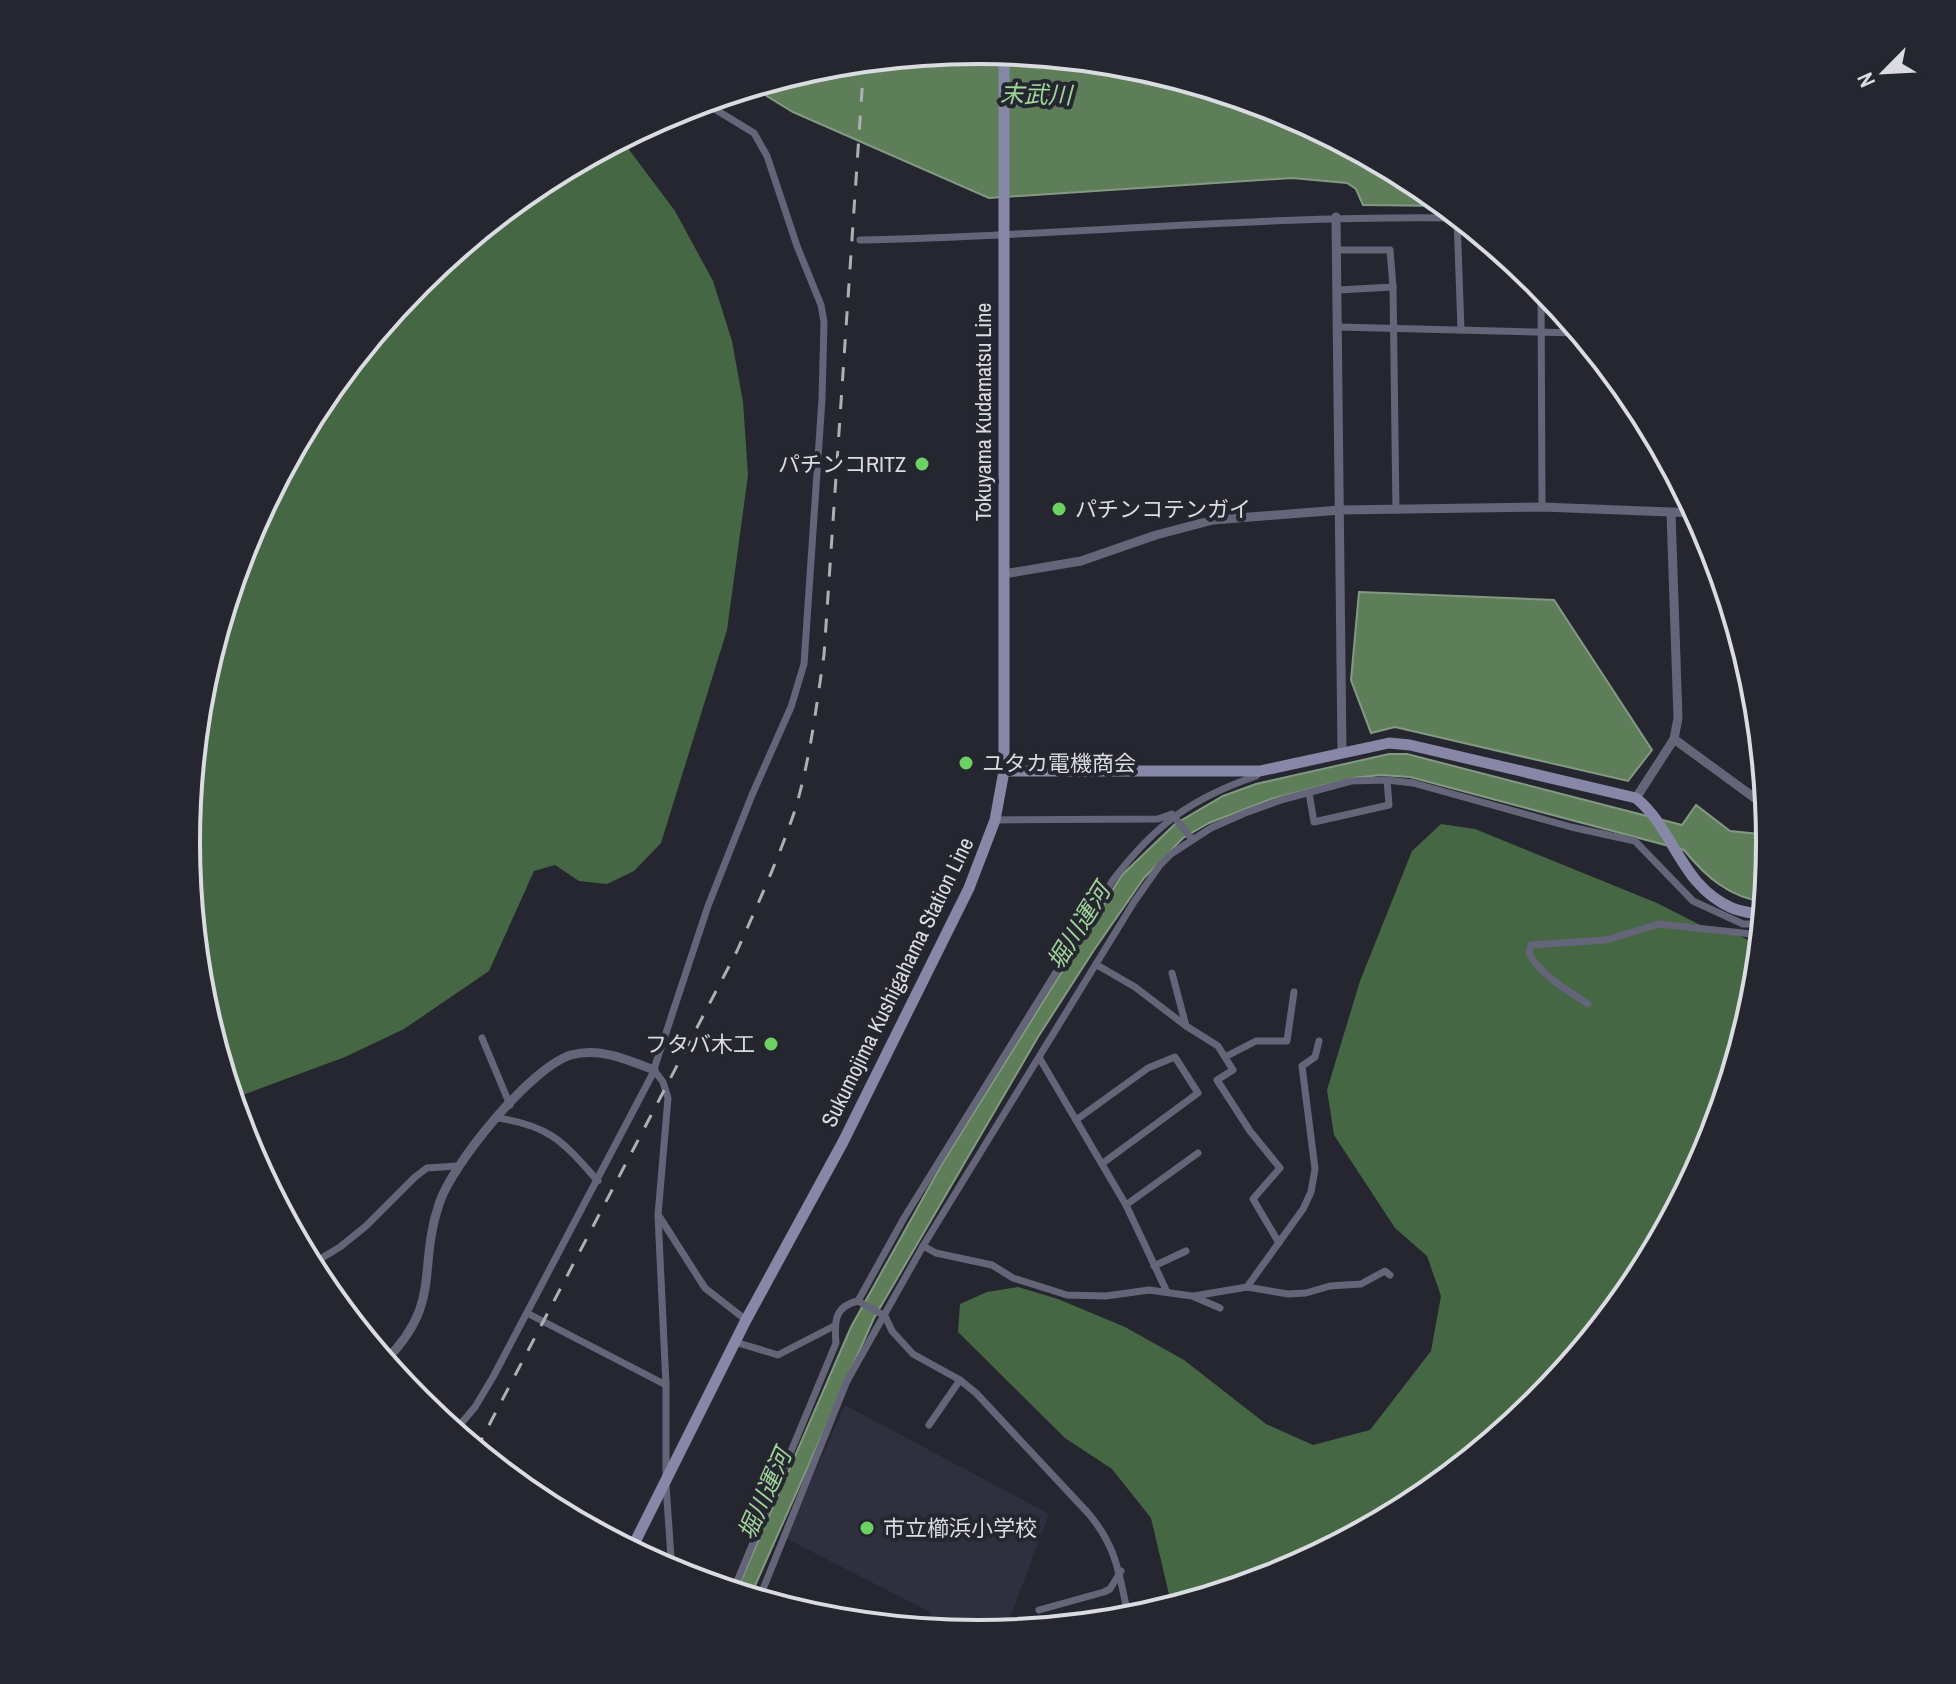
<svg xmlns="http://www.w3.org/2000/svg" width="1956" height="1684" viewBox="0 0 1956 1684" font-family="'Archivo Narrow','Noto Sans JP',sans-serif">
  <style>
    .built { fill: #2f303f }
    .forest { fill: #466743 }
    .water { fill: #5d7e59; stroke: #839a82; stroke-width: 2 }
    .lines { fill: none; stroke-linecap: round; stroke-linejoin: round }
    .minor { stroke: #656579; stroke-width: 7 }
    .tertiary { stroke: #656579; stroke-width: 9 }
    .secondary { stroke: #8788a7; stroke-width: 11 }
    .rail { stroke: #aeaeb6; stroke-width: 3; stroke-dasharray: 14 14; stroke-linecap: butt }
    .poi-dot { fill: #6cd362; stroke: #262631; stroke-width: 3 }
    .labels { text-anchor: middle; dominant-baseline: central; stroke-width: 8; stroke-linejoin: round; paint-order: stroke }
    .street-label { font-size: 22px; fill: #dbdbe2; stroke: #262631 }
    .poi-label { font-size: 22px; fill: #dbdbe2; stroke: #262631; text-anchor: start }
    .water-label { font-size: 24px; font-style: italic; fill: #a0d59a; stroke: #262631 }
    .rim { fill: none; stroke: #dbdbe2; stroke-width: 4 }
  </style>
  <rect width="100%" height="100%" fill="#262631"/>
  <path class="built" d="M845,1405L1049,1514L1005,1631L978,1634L925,1629L932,1613L785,1538Z"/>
  <g class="forest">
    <path d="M617,141L627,147L675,211L713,281L732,341L743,402L748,475L727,630L661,843L634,871L607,884L579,881L555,865L534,871L489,971L404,1029L345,1057L232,1099L201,996L186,842L201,687L246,538L320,402L418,282L538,183Z"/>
    <path d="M1441,824L1475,829L1657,903L1712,931L1738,935L1760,946L1755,997L1710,1146L1636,1282L1538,1402L1418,1501L1281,1574L1172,1607L1151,1518L1112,1469L1065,1438L958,1332L960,1304L987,1292L1018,1287L1058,1299L1125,1327L1184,1360L1266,1424L1313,1445L1370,1430L1431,1351L1441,1296L1427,1256L1395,1228L1334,1135L1327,1090L1360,981L1412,851Z"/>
  </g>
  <g class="water">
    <path d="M952,53L1041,56L1133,65L1282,110L1418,184L1445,206L1363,205L1356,189L1347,183L1292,178L989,198L793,112L752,87L824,65Z"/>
    <path d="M1359,592L1554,600L1652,750L1628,781L1395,727L1371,733L1351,680Z"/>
    <path d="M1389,754H1407L1682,825L1696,805L1730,831L1769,835L1764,902C1729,897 1706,877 1684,850L1410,777L1381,775L1352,778L1271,799L1209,823L1183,838L1144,878L1094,950L1038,1037L874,1318L750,1597L736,1592L851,1327L942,1164L1122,875L1175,824L1223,796L1256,784Z"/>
  </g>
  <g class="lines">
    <g class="minor">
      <path d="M1457,218L1461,330"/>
      <path d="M860,240C1060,236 1259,215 1460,218"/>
      <path d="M1337,250H1390L1393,287L1396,510"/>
      <path d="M1541,286L1542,507"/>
      <path d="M1338,290L1393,287"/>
      <path d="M1338,327L1579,333"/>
      <path d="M1309,793L1314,822L1389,805L1387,780"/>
      <path d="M995,820L1158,819L1172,814L1192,839"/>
      <path d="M1097,965L1135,987L1186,1026L1218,1046L1233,1070L1217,1080L1250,1131L1280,1168L1253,1199L1279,1243"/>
      <path d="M1172,973L1186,1026"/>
      <path d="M1588,1004C1567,990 1541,976 1529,953L1531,945L1606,940L1659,924L1761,935"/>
      <path d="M482,1038L510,1105"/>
      <path d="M1225,1057L1256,1041H1287L1294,992"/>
      <path d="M1040,1059L1126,1205L1167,1292"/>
      <path d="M654,1070L663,1082L668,1098L658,1215L666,1385V1485L672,1572"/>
      <path d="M498,1118C551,1126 563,1142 598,1181"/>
      <path d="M1076,1120L1148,1068L1175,1057L1198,1093L1103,1163"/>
      <path d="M1126,1205L1198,1153"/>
      <path d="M659,1216L705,1288L746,1320"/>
      <path d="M923,1246L936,1253L992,1265L1013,1278L1067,1295L1106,1296L1149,1290L1192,1296L1220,1308"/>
      <path d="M310,1265L340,1247L366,1226L415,1177L427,1168L457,1166"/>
      <path d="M1154,1266L1186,1251"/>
      <path d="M1247,1287L1303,1209L1311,1192L1315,1169L1302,1066L1315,1057L1319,1041"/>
      <path d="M1194,1296L1247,1287L1288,1294L1306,1293L1330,1286L1361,1284L1385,1271L1390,1275"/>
      <path d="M858,1301L904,1218L1113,880C1155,825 1190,799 1256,776L1260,771"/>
      <path d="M527,1313L666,1385"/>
      <path d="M735,1342L778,1355L834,1326"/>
      <path d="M929,1425L960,1380"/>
      <path d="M454,1432L475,1407L493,1377L652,1075L708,906L752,795L791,707L804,664L822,399L824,322L821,305L797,246L767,156L754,133L703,102"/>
      <path d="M733,1591L836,1343C834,1321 835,1306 858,1301L885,1316L892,1331L913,1354L960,1380L976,1393L1088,1513C1118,1548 1119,1576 1129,1619"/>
      <path d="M759,1599L847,1381L923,1246L1134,902L1160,865L1171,854L1211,828L1245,813L1281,800L1351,781L1387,780L1413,783L1571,827L1635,841L1693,901L1743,924H1762"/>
      <path d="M1039,1610L1104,1592L1110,1589L1121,1571"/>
    </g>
    <g class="tertiary">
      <path d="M1336,217L1342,753"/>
      <path d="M1004,574L1081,561L1156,535L1213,520L1340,510L1542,507L1696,513"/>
      <path d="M1674,739L1767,807"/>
      <path d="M1636,798L1674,739L1678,718L1671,513"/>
      <path d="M385,1361C443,1303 417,1270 439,1204C452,1164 531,1067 571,1055C600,1047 628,1060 654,1070"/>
    </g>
    <g class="secondary">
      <path d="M1004,771H1260L1389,743L1410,745L1636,798C1675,830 1680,885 1732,908C1741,912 1753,913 1763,915"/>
      <path d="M631,1550L746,1320L843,1142L969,888L995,820L1004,771V53"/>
    </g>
    <path class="rail" d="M476,1450L737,951C757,906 778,860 794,813C810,762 816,708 824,655L864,61"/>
  </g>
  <g class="poi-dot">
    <circle cx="922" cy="464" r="8"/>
    <circle cx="1059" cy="509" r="8"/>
    <circle cx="966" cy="763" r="8"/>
    <circle cx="771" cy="1044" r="8"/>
    <circle cx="867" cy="1528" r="8"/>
  </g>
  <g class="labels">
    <g class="street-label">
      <text transform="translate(983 412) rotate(-90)">Tokuyama Kudamatsu Line</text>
      <text transform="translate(897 982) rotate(-64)">Sukumojima Kushigahama Station Line</text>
    </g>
    <g class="poi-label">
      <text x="906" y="464" text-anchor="end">パチンコRITZ</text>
      <text x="1075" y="509">パチンコテンガイ</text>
      <text x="982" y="763">ユタカ電機商会</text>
      <text x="755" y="1044" text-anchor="end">フタバ木工</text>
      <text x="883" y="1528">市立櫛浜小学校</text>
    </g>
    <g class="water-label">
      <text transform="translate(1036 94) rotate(1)">末武川</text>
      <text transform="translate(1078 926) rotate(-58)">堀川運河</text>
      <text transform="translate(764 1494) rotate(-66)">堀川運河</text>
    </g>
  </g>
  <path d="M0 0H1956V1684H0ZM200 842a778 778 0 1 1 1556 0a778 778 0 1 1-1556 0Z" fill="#262631" fill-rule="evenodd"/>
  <path class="rim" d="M200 842a778 778 0 1 1 1556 0a778 778 0 1 1-1556 0Z"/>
  <g transform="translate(1884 72) rotate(246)" stroke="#262631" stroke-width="6" paint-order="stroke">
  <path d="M0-6L14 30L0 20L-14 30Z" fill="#dbdbe2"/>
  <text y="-12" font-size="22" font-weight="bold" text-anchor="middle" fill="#dbdbe2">N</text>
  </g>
</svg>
